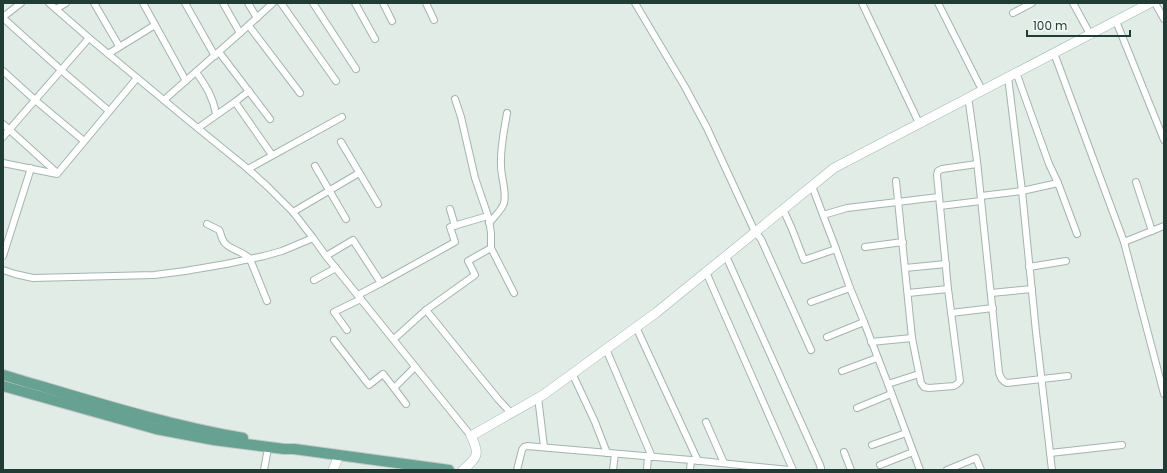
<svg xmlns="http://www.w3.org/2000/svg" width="1167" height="473" viewBox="0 0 1167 473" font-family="Poppins,sans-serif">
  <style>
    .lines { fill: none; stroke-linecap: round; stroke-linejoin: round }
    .street-casing { stroke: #a4b4ae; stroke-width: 8 }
    .secondary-casing { stroke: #9fb7af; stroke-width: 10 }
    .primary-casing { stroke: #c1c8c6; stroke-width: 12 }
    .street { stroke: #fff; stroke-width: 6 }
    .secondary { stroke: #fff; stroke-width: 9 }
    .primary { stroke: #66a191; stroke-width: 10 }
  </style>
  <rect width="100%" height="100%" fill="#e1ece7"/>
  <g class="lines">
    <defs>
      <g id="street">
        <path d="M49,3L89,38L183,116L248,169L268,187L293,212L313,238L326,256L471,436"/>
        <path d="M94,3L119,46"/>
        <path d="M143,3L186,81"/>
        <path d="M185,3L215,56"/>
        <path d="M223,3L240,33"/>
        <path d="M248,3L257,18"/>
        <path d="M281,3L336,81"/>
        <path d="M313,3L356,69"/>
        <path d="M355,3L375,39"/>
        <path d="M383,3L392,21"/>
        <path d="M426,3L434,20"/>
        <path d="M635,3L685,87L707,128L755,232L761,239L811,350"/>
        <path d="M862,3L919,123"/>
        <path d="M938,3L982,90"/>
        <path d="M1073,3L1090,34"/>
        <path d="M1155,3L1164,19"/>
        <path d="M56,9L66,3"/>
        <path d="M1013,13L1032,3"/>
        <path d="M3,17L21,3"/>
        <path d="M3,18L61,70L109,111"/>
        <path d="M1116,21L1164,140"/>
        <path d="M249,26L300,93"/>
        <path d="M219,52L270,119"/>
        <path d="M1054,53L1124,242L1164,394"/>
        <path d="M108,54L155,25"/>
        <path d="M3,71L35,100L84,141"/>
        <path d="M196,72C206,86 213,97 216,114"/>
        <path d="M1016,72L1049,164L1058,183L1077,234"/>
        <path d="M1008,77L1022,191L1036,332L1052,470"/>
        <path d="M249,91L235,102L272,155"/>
        <path d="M967,98L969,103L977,161L999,373C1001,378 1002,381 1007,383L1068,376"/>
        <path d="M164,100L240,33L273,3"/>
        <path d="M3,124L56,172"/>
        <path d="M198,128L235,102"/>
        <path d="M3,137L89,38"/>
        <path d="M341,142L378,204"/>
        <path d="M3,163L57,174L137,78"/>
        <path d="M315,166L346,219"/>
        <path d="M248,169L342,117"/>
        <path d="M896,181L912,338L921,383L924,387L929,388L954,386L957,384L960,381L948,289L937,175L938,171L942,169L977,164"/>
        <path d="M1136,182L1152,231"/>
        <path d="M981,196L1022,191L1058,183"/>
        <path d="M940,206L981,201"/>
        <path d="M450,209L455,226"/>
        <path d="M783,209L792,229L804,260L836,249L812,186"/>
        <path d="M293,212L359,173"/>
        <path d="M823,215L847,208L939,197"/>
        <path d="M489,220L491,233V248L514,293"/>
        <path d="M489,223C494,217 502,210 504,203C507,193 501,177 501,166C500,149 504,131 507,113"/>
        <path d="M207,224L219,230C221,233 221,238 224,242C228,249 243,251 250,259L267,301"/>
        <path d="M1124,242L1164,226"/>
        <path d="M865,247L903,242"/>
        <path d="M491,248L468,261L475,275L426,310L498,399L511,413"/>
        <path d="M3,256L31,168"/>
        <path d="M326,256L353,240L381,283"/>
        <path d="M726,256L820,465L821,468L820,470"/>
        <path d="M1029,267L1066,261"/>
        <path d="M905,268L946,264"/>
        <path d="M3,270L15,274L33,278L154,275L185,271L226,264L264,256L282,251L313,238"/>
        <path d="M706,272L793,470"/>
        <path d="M314,280L336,268"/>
        <path d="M908,293L948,289"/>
        <path d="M991,293L1032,289"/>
        <path d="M358,295L381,283L455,242L450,227L488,216L475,178L461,117L455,99"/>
        <path d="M811,302L850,288L836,249"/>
        <path d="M951,313L993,308"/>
        <path d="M864,322L888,384L919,374"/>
        <path d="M636,327L698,461"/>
        <path d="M347,330L334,312L361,299"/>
        <path d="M827,337L864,322L850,288"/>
        <path d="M394,339L426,310"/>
        <path d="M334,340L369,385L383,374L394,388L415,367"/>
        <path d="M871,342L912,338"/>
        <path d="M606,349L652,457"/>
        <path d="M842,371L877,358"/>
        <path d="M572,373L595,422L607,453"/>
        <path d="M888,384L920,470"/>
        <path d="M394,388L406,404"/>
        <path d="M538,397L544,447"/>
        <path d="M857,408L891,394"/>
        <path d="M706,422L724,463"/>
        <path d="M872,445L906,433"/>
        <path d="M844,452L851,470"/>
        <path d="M1050,453L1122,445"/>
        <path d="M880,465L913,452"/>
        <path d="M264,470L268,448"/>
        <path d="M517,470L522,450L524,447L527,446L691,460"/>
        <path d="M613,470L615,454"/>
        <path d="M647,470L648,456"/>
        <path d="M690,470L691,460L789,470"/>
        <path d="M947,470L976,458L981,470"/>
      </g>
      <g id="secondary">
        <path d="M333,470L339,455"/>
        <path d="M463,470C478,457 480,454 471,436L543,395L657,312L834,168L1150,3"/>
      </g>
      <g id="primary">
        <path d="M3,375C82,398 162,424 243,438"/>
        <path d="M3,386L156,429L214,440L284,449H294L449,470"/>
      </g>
    </defs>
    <use href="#street" class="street-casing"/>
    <use href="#secondary" class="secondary-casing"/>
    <use href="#primary" class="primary-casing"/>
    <use href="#street" class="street"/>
    <use href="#secondary" class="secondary"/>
    <use href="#primary" class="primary"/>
  </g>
  <rect width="1167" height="473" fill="none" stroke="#213c35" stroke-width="8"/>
  <path d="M1027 30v6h103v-6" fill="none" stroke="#213c35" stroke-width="2"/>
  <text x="1033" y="30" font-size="12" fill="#213c35" stroke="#f1f8f5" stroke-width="3" paint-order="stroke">100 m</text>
</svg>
